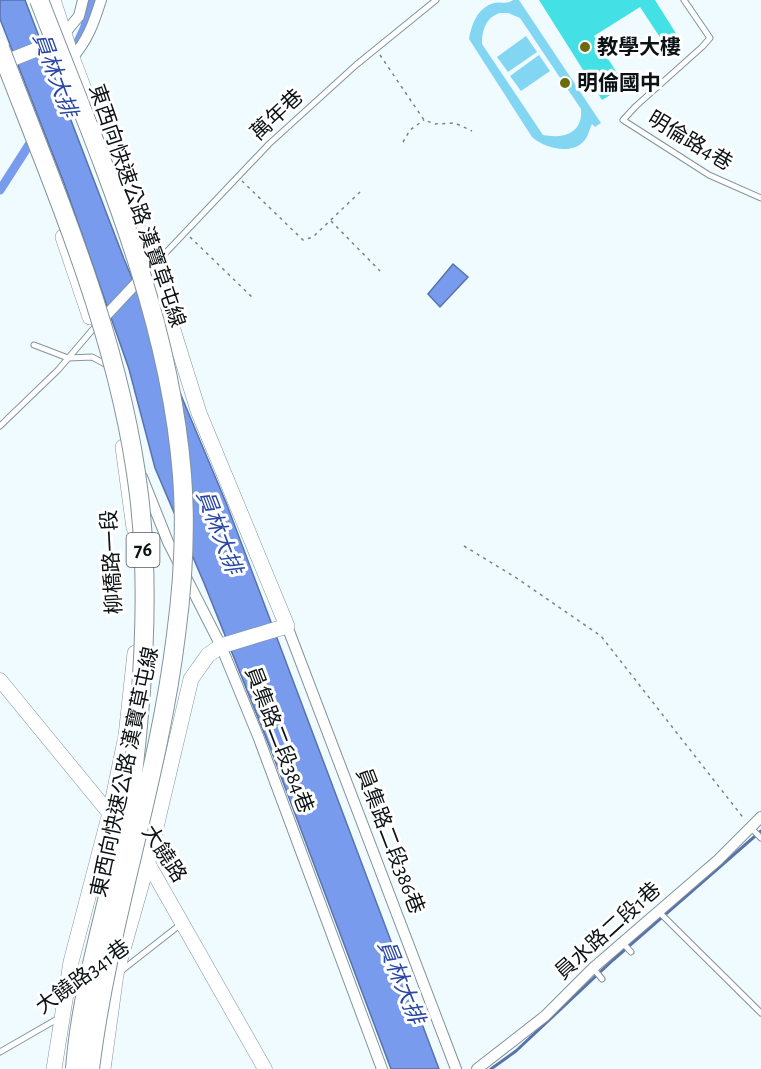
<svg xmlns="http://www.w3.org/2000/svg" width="761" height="1069" viewBox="0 0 761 1069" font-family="'Alegreya Sans','Noto Sans TC',sans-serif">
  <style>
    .green { fill: #83d6f1; fill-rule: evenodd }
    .water { fill: #799bed; stroke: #5872ac; stroke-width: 1.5 }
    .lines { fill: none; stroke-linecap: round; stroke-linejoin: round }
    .stream { stroke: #5872ac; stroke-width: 3 }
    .canal { stroke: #799bed; stroke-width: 9 }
    .building { fill: #43e0e6 }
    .service-casing { stroke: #82949b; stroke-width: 7 }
    .minor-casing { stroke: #82949b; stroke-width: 12 }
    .tertiary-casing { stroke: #82949b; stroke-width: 15 }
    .secondary-casing { stroke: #82949b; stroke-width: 16 }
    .path { stroke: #788184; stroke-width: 1.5; stroke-dasharray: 3 4.5; stroke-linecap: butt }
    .service { stroke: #fff; stroke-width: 5 }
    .minor { stroke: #fff; stroke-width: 10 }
    .tertiary { stroke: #fff; stroke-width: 14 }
    .secondary { stroke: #fff; stroke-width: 15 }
    .trunk-bridge-casing { stroke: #82949b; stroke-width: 20; stroke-linecap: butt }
    .trunk-bridge { stroke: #fff; stroke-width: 18 }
    .poi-dot { fill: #6b6b09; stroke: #fff; stroke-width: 2 }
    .labels { text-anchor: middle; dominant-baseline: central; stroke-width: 6; stroke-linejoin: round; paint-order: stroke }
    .shield { fill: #fff; stroke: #555a5b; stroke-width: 1.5 }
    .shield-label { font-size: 20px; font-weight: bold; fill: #0c1315 }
    .poi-label { font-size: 21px; font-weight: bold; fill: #0c1315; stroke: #fff; text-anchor: start }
    .street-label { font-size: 21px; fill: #0c1315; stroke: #fff }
    .water-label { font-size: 22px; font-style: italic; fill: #2948a7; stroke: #fff }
  </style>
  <rect width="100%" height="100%" fill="#effbff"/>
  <g class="green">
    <path d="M513,0H519L601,123L595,127L592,124C589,130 588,138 583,142C570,155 544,148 532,137L469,39C472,24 477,8 494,3C501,1 507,5 513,0ZM500,13H508L520,18L581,109C583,133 564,139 543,135L482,44C482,30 486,17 500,13Z"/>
    <path d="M526,36L537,52L508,72L497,57Z"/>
    <path d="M539,55L550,71L521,91L510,76Z"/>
  </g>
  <g class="water">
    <path d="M0,0H25L124,259L227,505L439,1069H391L271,750L204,583L155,468L129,369L64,183L0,19Z"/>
    <path d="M453,264L468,277L440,307L428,294Z"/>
  </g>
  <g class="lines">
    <path class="stream" d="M491,1069L516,1051L613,960L761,831"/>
    <g class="canal">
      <path d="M71,46L77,44L84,29L93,0"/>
      <path d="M0,190L34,137"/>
    </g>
  </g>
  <path class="building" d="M539,0H655L682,43L669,51L640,7L594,36L625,86L602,100Z"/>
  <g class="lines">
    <defs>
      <g id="service">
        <path d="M684,0L710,38L702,47L636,106L623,120L709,175L761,198"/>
        <path d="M156,263L269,144L356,65L436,0"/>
        <path d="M34,345L68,358L92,357L105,364"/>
        <path d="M0,426L58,370L94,328"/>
        <path d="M750,827L761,838"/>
        <path d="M659,912L761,1013"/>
        <path d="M622,942L631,952"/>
        <path d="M593,968L602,979"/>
        <path d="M121,971L181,924"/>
        <path d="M0,1052L59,1018"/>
      </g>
      <g id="minor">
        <path d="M65,33L79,16L83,0"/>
        <path d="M72,58C88,40 94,22 101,0"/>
        <path d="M99,323L144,275"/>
        <path d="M142,477L168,542L221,646L258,736L382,1069"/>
        <path d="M287,626L456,1069"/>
        <path d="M477,1069L545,1016L593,968L718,860L761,817"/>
      </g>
      <g id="tertiary">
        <path d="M0,64L53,43L61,37"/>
        <path d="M0,680L128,836"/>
        <path d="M144,856L265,1069"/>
      </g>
      <g id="secondary">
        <path d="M53,0L71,55L98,126"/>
        <path d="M63,237L90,317"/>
        <path d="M123,447L134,528"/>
        <path d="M54,1069L71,962L110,813L126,736L135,653"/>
        <path d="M103,1069L116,974L148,861L191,679L208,655L221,646L287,626L199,413L153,266L109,154"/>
      </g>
    </defs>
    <use href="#service" class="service-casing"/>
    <use href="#minor" class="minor-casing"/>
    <use href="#tertiary" class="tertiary-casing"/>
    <use href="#secondary" class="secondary-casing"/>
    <g class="path">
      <path d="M380,55L424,120L435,124L455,123L472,131"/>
      <path d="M403,142L410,130L424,120"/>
      <path d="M242,181L303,240L313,237L360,192"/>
      <path d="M331,221L380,271"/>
      <path d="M190,237L254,299"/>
      <path d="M464,546L515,577L601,636L745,820"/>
    </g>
    <use href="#service" class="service"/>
    <use href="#minor" class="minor"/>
    <use href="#tertiary" class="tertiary"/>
    <use href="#secondary" class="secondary"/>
    <defs>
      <g id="trunk-bridge">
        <path d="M39,0C98,153 169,309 182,475C186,527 183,583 176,635C158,782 108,922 90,1069"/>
        <path d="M0,48C56,194 120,338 139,495C151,596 142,700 130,800C127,823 120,845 115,867C100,933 80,1001 75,1069"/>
      </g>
    </defs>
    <use href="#trunk-bridge" class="trunk-bridge-casing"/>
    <use href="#trunk-bridge" class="trunk-bridge"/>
  </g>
  <g class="poi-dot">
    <circle cx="585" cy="47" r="6"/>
    <circle cx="565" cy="83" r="6"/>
  </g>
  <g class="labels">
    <rect class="shield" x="126.5" y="533" width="33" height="34" rx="4.5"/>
    <g class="shield-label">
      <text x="143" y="550">76</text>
    </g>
    <g class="poi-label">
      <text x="597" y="47">教學大樓</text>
      <text x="577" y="83">明倫國中</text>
    </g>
    <g class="street-label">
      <text transform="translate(277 115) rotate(-43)">萬年巷</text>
      <text transform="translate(690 141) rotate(31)">明倫路4巷</text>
      <text transform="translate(137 206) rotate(71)">東西向快速公路 漢寶草屯線</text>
      <text transform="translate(112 562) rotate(-93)">柳橋路一段</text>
      <text transform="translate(279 740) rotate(69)">員集路二段384巷</text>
      <text transform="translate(125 772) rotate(-78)">東西向快速公路 漢寶草屯線</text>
      <text transform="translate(390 841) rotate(69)">員集路二段386巷</text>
      <text transform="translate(164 854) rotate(57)">大饒路</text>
      <text transform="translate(608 931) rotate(-42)">員水路二段1巷</text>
      <text transform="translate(83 977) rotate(-36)">大饒路341巷</text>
    </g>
    <g class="water-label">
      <text transform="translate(55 75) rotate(70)">員林大排</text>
      <text transform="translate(219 532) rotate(69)">員林大排</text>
      <text transform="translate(401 982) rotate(68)">員林大排</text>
    </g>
  </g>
</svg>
